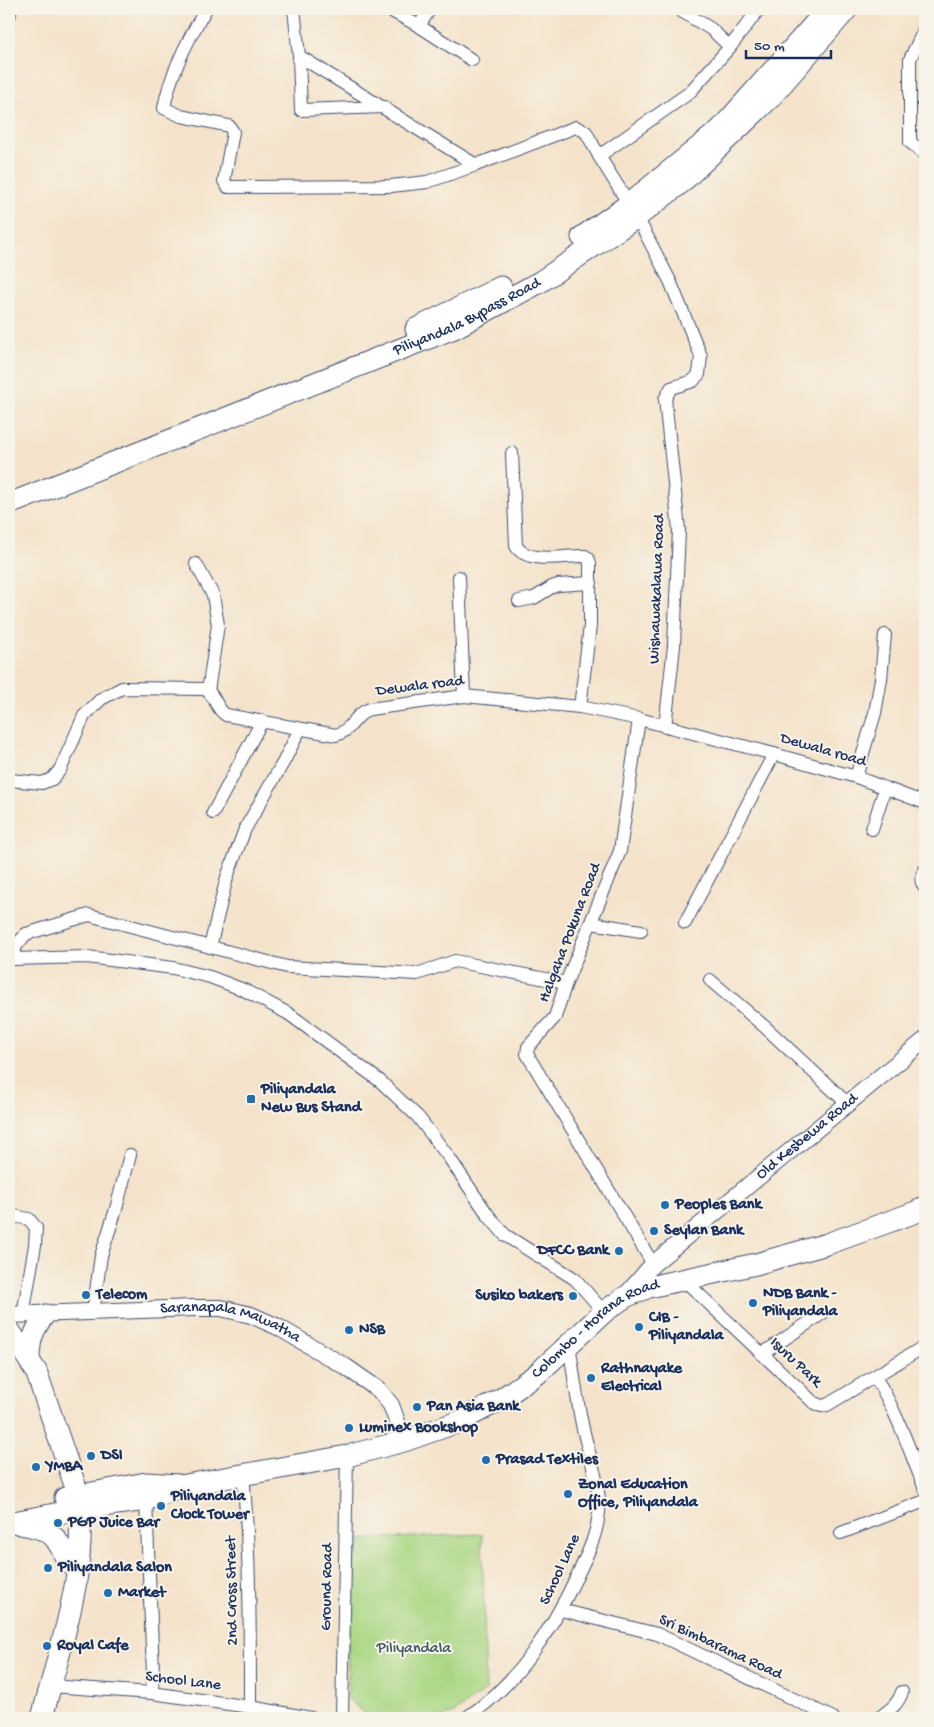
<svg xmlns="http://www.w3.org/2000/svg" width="934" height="1727" viewBox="0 0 934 1727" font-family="'Gochi Hand',sans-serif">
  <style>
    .green { fill: #aad784; stroke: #628371 }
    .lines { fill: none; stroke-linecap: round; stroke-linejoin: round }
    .minor-casing { stroke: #3c4a6e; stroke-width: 14 }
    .tertiary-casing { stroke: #3c4a6e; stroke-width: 18 }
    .secondary-casing { stroke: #3c4a6e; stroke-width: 21 }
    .primary-casing { stroke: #3c4a6e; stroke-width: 23 }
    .minor { stroke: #fff; stroke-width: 12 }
    .tertiary { stroke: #fff; stroke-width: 16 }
    .secondary { stroke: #fff; stroke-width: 19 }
    .primary { stroke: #fff; stroke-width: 21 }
    .poi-dot { fill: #1f6fb2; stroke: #f7f3e8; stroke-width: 2 }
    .labels { text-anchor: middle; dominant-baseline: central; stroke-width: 4; stroke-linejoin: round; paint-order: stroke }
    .street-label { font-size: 16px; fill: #1b2f5e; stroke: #f7f3e8 }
    .poi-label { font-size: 16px; font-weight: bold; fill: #1b2f5e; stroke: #f7f3e8; text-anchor: start }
    .park-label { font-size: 16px; fill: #3f5968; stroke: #f7f3e8 }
  </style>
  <rect width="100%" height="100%" fill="#f7f3e8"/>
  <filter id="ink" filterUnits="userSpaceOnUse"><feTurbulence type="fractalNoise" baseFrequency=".02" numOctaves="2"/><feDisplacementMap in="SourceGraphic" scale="10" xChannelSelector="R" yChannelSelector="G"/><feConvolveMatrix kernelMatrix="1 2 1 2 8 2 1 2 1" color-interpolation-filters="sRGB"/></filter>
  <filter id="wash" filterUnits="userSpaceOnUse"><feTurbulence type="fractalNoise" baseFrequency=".0096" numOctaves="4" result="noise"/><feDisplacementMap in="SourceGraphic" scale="20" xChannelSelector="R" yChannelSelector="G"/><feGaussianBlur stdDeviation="1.12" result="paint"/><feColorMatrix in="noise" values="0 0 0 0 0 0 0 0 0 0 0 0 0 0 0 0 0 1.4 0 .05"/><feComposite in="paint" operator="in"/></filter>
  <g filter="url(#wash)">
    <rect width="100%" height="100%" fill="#f4e3ca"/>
    <path class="green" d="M482,1534L486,1690L454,1713L440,1718H378L362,1711L348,1699V1540Z"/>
  </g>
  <g filter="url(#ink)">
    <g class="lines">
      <defs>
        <g id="minor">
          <path d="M206,9C188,39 170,74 164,108L181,116L229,126L233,132L224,181L228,187L391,186L427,182L476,165L576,127L586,132L599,156"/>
          <path d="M294,9L299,56L476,165"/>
          <path d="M388,9L419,26L472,60"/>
          <path d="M678,9L711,29L730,47"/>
          <path d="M9,17L11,9"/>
          <path d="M419,26L430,9"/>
          <path d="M925,28L910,59V142L925,154"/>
          <path d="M299,56L301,110L384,107"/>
          <path d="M512,453L516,546C528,565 566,555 585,556L588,558L590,563V626L580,707"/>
          <path d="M196,564L213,595L218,625L208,691"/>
          <path d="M459,577L464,696"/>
          <path d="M519,601L534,598L552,587L558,585L591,583"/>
          <path d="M639,719L620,851L566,983L555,1017L528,1047L527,1054L653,1264"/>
          <path d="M665,727L674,646L679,530L665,399L671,388L693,381L699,374L701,356L670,281L637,217L599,156L689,93L730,47L759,9"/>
          <path d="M856,777L875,713L881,679L885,635"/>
          <path d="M9,780L42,783L52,779L60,770L84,716L101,699L122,688L204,689C216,694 215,709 226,715L336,735C353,730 354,714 370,709L464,696L580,707L639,719L774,754L856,777L925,803"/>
          <path d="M213,813L262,721"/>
          <path d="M872,829L885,788"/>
          <path d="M925,870C921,876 920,882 925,888"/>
          <path d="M591,923L641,931"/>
          <path d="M685,923L774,754"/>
          <path d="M210,947L227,877L245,829L284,761L300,729"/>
          <path d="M9,959H12L16,946L26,934L89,915L287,967L417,974L455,961L566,983"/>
          <path d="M12,959L87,957L173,968L210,977L244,990L289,1014L380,1081L418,1117L448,1156L488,1215L505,1235L575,1279L604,1312"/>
          <path d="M710,980L765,1027L848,1104"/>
          <path d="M9,1215L29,1219L36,1228L35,1245L23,1315"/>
          <path d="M683,1279L813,1402L821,1406L827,1405L925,1346"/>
          <path d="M93,1312L101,1256L116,1209L130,1155"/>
          <path d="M762,1354L823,1313"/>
          <path d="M875,1377C897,1411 910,1452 925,1489"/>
          <path d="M243,1474C250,1552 250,1630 250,1707"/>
          <path d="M146,1500L153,1672L152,1693"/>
          <path d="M841,1533L925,1501"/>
          <path d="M561,1610L657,1634L833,1718"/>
          <path d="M50,1686L152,1693L250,1707L311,1718"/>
          <path d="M342,1718L347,1456"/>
          <path d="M466,1718C517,1684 551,1631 577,1576C587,1555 597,1536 599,1512C601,1483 586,1448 581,1419C576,1394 573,1369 569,1344"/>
          <path d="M879,1718C889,1710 898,1705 902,1692"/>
        </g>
        <g id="tertiary">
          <path id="s1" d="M626,1295L653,1264L925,1040"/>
          <path id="s2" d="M9,1315L194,1308H221L251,1315L278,1327L346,1367L379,1390L391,1405L404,1441"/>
        </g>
        <path id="secondary" d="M30,1361C30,1340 33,1331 46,1314"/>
        <g id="primary">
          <path d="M582,237L628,205L720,130L826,11"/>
          <path d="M416,329L501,287"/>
          <path id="s3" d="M9,504L454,328L540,282L637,217L681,183L769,99L847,9"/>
          <path d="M9,1330L36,1371L78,1494C89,1570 60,1646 42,1718"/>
          <path d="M65,1498L146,1483L178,1485"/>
          <path id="s4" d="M9,1523L80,1509L146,1500L186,1485L347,1456L404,1441L458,1422L500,1400L537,1374L604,1312L625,1297L649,1287L756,1264L827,1244L916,1212L925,1207"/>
          <path d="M20,1524C51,1529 56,1534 68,1563"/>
        </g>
      </defs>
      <use href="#minor" class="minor-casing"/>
      <use href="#tertiary" class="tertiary-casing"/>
      <use href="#secondary" class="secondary-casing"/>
      <use href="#primary" class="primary-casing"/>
      <use href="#minor" class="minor"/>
      <use href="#tertiary" class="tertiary"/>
      <use href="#secondary" class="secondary"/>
      <use href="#primary" class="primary"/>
    </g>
  </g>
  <g class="poi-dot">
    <rect x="246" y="1094" width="10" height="10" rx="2.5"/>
    <circle cx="665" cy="1205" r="5"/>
    <circle cx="654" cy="1231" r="5"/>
    <circle cx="619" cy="1251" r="5"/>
    <circle cx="86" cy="1295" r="5"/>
    <circle cx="573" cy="1296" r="5"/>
    <circle cx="753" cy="1303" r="5"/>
    <circle cx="639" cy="1327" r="5"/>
    <circle cx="349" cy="1330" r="5"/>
    <circle cx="591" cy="1378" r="5"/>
    <circle cx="417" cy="1407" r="5"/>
    <circle cx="349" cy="1428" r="5"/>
    <circle cx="91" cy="1456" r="5"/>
    <circle cx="486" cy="1460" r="5"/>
    <circle cx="36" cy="1467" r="5"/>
    <circle cx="568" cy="1494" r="5"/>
    <circle cx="161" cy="1506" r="5"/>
    <circle cx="58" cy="1523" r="5"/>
    <circle cx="48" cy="1568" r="5"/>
    <circle cx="108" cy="1593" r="5"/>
    <circle cx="47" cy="1646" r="5"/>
  </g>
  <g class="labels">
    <g class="street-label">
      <text stroke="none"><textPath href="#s3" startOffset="495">Piliyandala Bypass Road</textPath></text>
      <text transform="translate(658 589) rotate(-88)">Wishawakalawa Road</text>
      <text transform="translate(420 687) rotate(-7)">Dewala road</text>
      <text transform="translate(823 751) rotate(16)">Dewala road</text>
      <text transform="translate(571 933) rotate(-69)">Halgaha Pokuna Road</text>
      <text stroke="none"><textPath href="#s1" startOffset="241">Old Kesbewa Road</textPath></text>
      <text stroke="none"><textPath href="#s2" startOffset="224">Saranapala Mawatha</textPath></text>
      <text stroke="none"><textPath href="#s4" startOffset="629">Colombo - Horana Road</textPath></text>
      <text transform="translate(795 1363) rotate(43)">Isuru Park</text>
      <text transform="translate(561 1570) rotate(-65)">School Lane</text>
      <text transform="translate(328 1587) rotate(-89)">Ground Road</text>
      <text transform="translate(233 1591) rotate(-91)">2nd Cross Street</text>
      <text transform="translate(720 1648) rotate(25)">Sri Bimbarama Road</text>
      <text transform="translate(183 1682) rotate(7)">School Lane</text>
    </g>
    <g class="poi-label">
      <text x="261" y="1090">Piliyandala<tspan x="261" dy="18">New Bus Stand</tspan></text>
      <text x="675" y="1205">Peoples Bank</text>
      <text x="664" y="1231">Seylan Bank</text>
      <text x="609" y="1251" text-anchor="end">DFCC Bank</text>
      <text x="763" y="1294">NDB Bank -<tspan x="763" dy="18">Piliyandala</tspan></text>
      <text x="96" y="1295">Telecom</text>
      <text x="563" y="1296" text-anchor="end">Susiko bakers</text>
      <text x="649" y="1318">CIB -<tspan x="649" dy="18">Piliyandala</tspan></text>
      <text x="359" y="1330">NSB</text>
      <text x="601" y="1369">Rathnayake<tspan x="601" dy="18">Electrical</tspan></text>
      <text x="427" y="1407">Pan Asia Bank</text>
      <text x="359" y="1428">Luminex Bookshop</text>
      <text x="101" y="1456">DSI</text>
      <text x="496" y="1460">Prasad Textiles</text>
      <text x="46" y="1467">YMBA</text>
      <text x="578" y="1485">Zonal Education<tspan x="578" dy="18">Office, Piliyandala</tspan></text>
      <text x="171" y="1497">Piliyandala<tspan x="171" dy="18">Clock Tower</tspan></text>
      <text x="68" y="1523">PGP Juice Bar</text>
      <text x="58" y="1568">Piliyandala Salon</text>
      <text x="118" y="1593">Market</text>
      <text x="57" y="1646">Royal Cafe</text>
    </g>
    <g class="park-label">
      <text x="414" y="1649">Piliyandala</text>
    </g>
  </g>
  <rect width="934" height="1727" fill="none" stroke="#f7f3e8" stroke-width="30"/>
  <path d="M746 50v8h85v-8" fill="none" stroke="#1b2f5e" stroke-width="2.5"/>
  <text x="754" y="50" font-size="15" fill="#1b2f5e" stroke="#f7f3e8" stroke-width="4" paint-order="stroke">50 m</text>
</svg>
